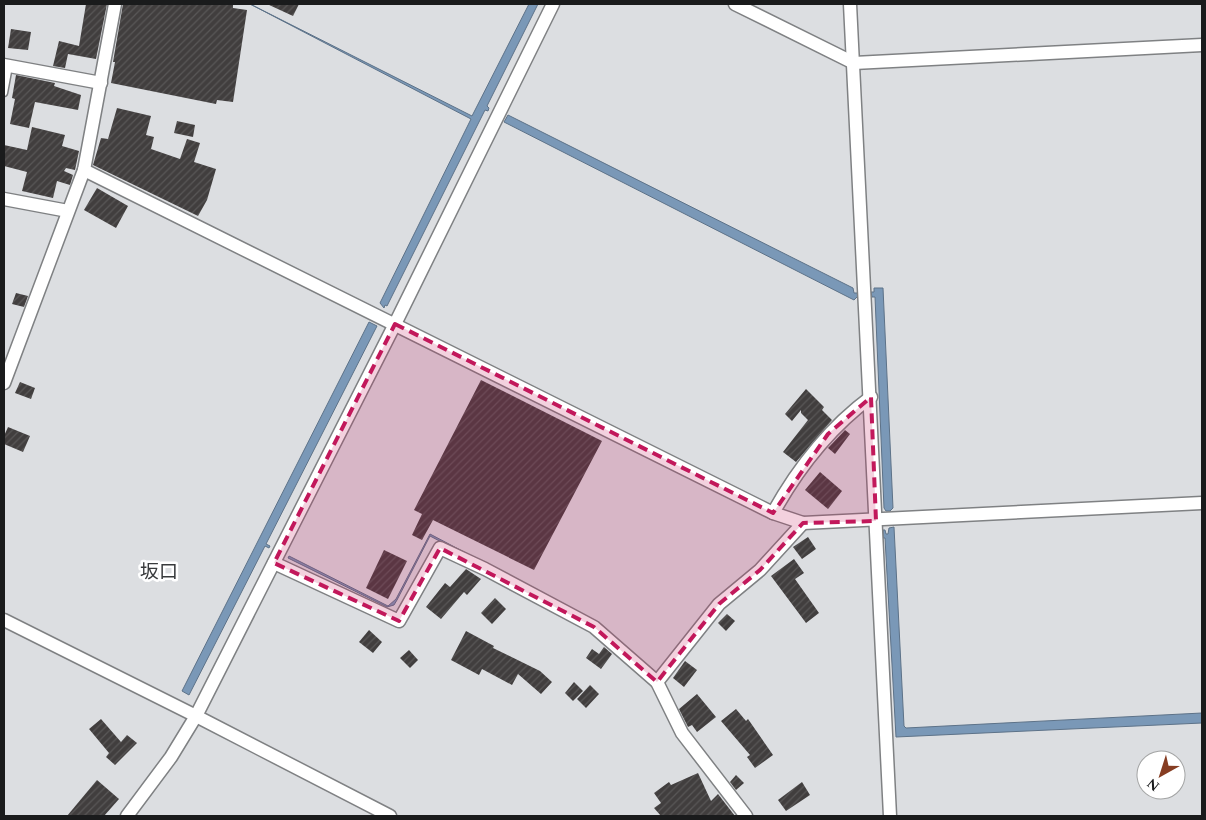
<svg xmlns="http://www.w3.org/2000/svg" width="1206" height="820" viewBox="0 0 1206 820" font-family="Spectral,'Noto Sans JP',serif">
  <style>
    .water { fill: #7a98b7; stroke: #5d7288 }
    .building { fill: url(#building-hatch) }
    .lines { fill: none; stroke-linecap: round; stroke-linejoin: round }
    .lane-casing { stroke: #7f8183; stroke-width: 9 }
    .street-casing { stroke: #7f8183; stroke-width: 15 }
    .lane { stroke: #fff; stroke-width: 6 }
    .street { stroke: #fff; stroke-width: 12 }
    .marked { fill: #c2185b; fill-opacity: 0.2; stroke: #c2185b; stroke-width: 4; stroke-dasharray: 10 6; stroke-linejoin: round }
    .labels { text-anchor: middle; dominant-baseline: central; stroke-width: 5; stroke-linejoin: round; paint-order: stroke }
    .neighbourhood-label { font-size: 19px; fill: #383a3c; stroke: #fff }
  </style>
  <defs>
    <pattern id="building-hatch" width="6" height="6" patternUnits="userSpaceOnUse" patternTransform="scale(1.25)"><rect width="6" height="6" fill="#413e3e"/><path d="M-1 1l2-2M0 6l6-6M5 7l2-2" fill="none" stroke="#595757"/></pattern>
  </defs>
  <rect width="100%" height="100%" fill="#dcdee1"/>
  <g class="water">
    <path d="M250,4L472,116L529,4H538L487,106L489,108L488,111L485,110L387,306L385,305L384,308L380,303L471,119Z"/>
    <path d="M508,115L853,288L854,293H859L860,301L857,297L854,300L504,122Z"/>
    <path d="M874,288H883L893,508L890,511H886L884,508L875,297H872L871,292H874Z"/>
    <path d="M369,322L377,326L266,544L270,546L269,548L265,546L189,695L182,691Z"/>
    <path d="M894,527L904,726L906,728L1202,713V723L896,737L885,538H883V530H885L886,534H888L889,528Z"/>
    <path d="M430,534L585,616L656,672L654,674L584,617L430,536L397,600L394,605L387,607L288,558L289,556L388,606L396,599Z"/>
  </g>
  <g class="building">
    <path d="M86,4H107L96,59L68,54L65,68L53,66L59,41L79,46Z"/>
    <path d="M123,4H233V8L247,10L233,102L217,100L216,104L111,83L115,62H113Z"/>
    <path d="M267,4H299L293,16Z"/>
    <path d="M11,29L31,32L28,50L8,48Z"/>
    <path d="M16,75L55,83L54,86L81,95L78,110L35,102L29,128L10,124L15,99L12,98Z"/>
    <path d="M117,108L151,116L146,135L154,137L151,149L180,159L187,139L200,143L194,162L216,169L207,200L198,216L93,165L101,138L108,139Z"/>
    <path d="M177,121L195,125L193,137L174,133Z"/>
    <path d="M32,127L65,135L62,146L79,151L75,170L66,168L64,171L73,175L70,185L57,181L53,198L22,191L27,172L4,166V145L27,150Z"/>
    <path d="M97,188L128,206L116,228L84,210Z"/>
    <path d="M16,293L28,296L24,307L12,304Z"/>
    <path d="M481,380L602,441L534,570L433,520L422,540L412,535L422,514L414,510Z"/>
    <path d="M20,382L35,388L31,399L15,393Z"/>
    <path d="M806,389L824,407L822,410L832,420L796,462L783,452L808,420L801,413V410L792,421L785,414Z"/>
    <path d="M8,427L30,436L23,452L4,444V436Z"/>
    <path d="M845,430L850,434L835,454L828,448Z"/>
    <path d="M820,472L842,491L828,509L805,490Z"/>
    <path d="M808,537L816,549L802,559L793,547Z"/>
    <path d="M384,550L407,561L388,599L366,588Z"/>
    <path d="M794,559L804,573L795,579L819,613L806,623L771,576Z"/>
    <path d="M466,569L481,579L467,595L464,592L441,619L426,607L445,583L450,587Z"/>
    <path d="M495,598L506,609L492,624L481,613Z"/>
    <path d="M727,614L735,621L726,631L718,623Z"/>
    <path d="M369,630L382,642L373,653L359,642Z"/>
    <path d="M466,631L494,646L493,648L540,671L552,682L541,694L518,674L512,685L482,669L479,675L451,660Z"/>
    <path d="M604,647L612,654L601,669L586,658L592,649L599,654Z"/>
    <path d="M409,650L418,660L410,668L400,658Z"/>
    <path d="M685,661L697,670L684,687L673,678Z"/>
    <path d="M574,682L583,691L573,701L565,693Z"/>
    <path d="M590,685L599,694L586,708L577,699Z"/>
    <path d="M697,694L716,717L697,732L692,725L688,727L679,709Z"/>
    <path d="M736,709L746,721L748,719L773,755L755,768L747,757L750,755L721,721Z"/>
    <path d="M101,719L121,742L127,735L137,743L115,765L106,757L109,753L89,729Z"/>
    <path d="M698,773L711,801L718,794L735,816H661L654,808L661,803L654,793L669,782L671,785Z"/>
    <path d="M736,775L744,783L736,790L730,782Z"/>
    <path d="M97,780L119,799L104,816H67Z"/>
    <path d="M802,782L810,795L786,811L778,800Z"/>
  </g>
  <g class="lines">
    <defs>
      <path id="lane" d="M4,93L9,66"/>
      <g id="street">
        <path d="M735,4L854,63L1202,45"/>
        <path d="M850,4L890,816"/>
        <path d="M4,65L101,83"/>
        <path d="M84,170L773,513L803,523L1202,503"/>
        <path d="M4,199L68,211"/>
        <path d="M4,383L84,170L115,4"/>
        <path d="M773,513C798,468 829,428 871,397"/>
        <path d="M274,563L399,621L440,548L485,569L594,627L657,682L682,733L746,816"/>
        <path d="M4,620L196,716L390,816"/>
        <path d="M657,682L719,604L760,570L803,523"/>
        <path d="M127,816L171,757L196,716L395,324L553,4"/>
      </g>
    </defs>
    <use href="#lane" class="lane-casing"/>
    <use href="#street" class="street-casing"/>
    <use href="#lane" class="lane"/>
    <use href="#street" class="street"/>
  </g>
  <path class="marked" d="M395,324L773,513L828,434L871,397L876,521L803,523L760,570L719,604L657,682L594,627L440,548L399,621L274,563Z"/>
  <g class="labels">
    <g class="neighbourhood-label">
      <text x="159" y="572">坂口</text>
    </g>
  </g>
  <rect width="1206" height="820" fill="none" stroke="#1a1b1c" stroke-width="10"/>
  <g transform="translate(1161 775) rotate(219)"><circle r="24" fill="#ffffff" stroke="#a3a4a4"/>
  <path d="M0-4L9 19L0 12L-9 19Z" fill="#863d22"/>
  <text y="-8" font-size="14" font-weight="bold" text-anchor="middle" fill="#1a1b1c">N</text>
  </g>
</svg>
